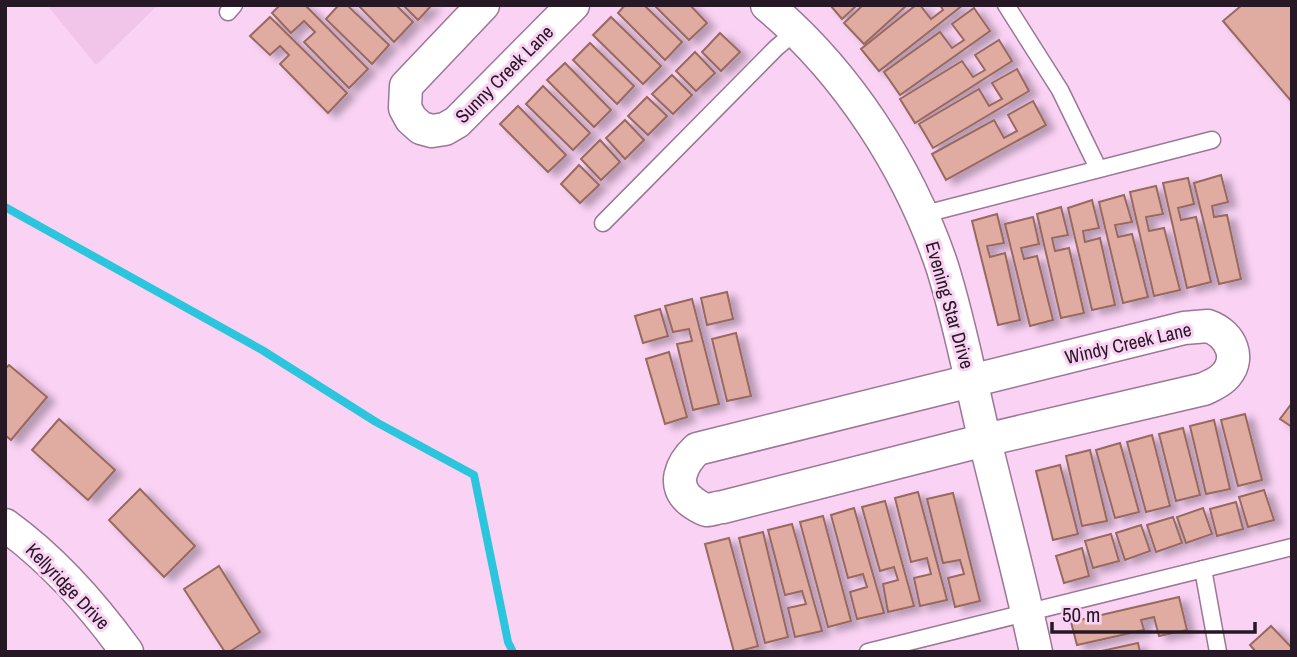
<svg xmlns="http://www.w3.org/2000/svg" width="1297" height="657" viewBox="0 0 1297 657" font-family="'Archivo Narrow',sans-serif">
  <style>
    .built { fill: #f1c4ea }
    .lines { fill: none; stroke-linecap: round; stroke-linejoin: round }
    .stream { stroke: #2bc5de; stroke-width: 8 }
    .building { fill: #e0aca2; stroke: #98695f; stroke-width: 2; filter: url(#shadow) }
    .service-casing { stroke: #9b7796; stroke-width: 19 }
    .minor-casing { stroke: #9b7796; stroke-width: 35 }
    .service { stroke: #fff; stroke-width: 16 }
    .minor { stroke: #fff; stroke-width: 32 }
    .labels { text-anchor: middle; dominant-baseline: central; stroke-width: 6; stroke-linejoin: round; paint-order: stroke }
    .street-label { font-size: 19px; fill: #261824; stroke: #fad2f4 }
  </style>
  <defs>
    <filter id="shadow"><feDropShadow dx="8" dy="4.5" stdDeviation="3.5" flood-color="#0004"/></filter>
  </defs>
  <rect width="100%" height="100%" fill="#fad2f4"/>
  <path class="built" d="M47,5H158L96,65Z"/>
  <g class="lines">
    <path class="stream" d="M5,207L262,350L376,422L474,475L508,642L513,652"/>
  </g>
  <g class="building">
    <path d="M280,5H305L368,69L349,88L304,42L315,32L304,21L291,33L272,13Z"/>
    <path d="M335,5H347L389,45L372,64L326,19L337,7Z"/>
    <path d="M358,5H396L413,22L394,42Z"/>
    <path d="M403,5H432L418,20Z"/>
    <path d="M625,5H644L682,42L665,60L618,13Z"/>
    <path d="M654,5H690L707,23L689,40Z"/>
    <path d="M830,5H857L842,19Z"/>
    <path d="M863,5H907L864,44L844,23Z"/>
    <path d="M916,5H920L931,19L943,10L940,5H963L879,71L861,49Z"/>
    <path d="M1242,5H1292V102L1223,21Z"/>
    <path d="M974,8L990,31L900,95L884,72L940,32L952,48L964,40L952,24Z"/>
    <path d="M270,17L347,93L328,113L280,64L289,55L280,46L270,55L250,36Z"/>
    <path d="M611,17L661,66L643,84L593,35Z"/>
    <path d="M720,33L740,52L721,71L702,52Z"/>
    <path d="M999,40L1012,61L915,123L900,99L962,61L973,77L985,70L975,55Z"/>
    <path d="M590,43L634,86L617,104L573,60Z"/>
    <path d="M695,52L715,73L696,91L676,71Z"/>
    <path d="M565,63L611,110L594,127L547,80Z"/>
    <path d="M1017,69L1029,91L933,148L919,124L979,89L989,106L1002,99L992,83Z"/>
    <path d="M672,75L692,95L673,114L652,94Z"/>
    <path d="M543,86L590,133L573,150L526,104Z"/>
    <path d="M647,97L667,116L648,135L628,116Z"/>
    <path d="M1033,101L1046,125L946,180L932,154L994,120L1004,138L1017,131L1008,115Z"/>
    <path d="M518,106L566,155L548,172L500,124Z"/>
    <path d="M625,120L644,140L625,159L606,138Z"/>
    <path d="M600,140L620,162L601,180L581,159Z"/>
    <path d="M579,165L599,185L580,203L561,184Z"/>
    <path d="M1221,175L1228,202L1212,206L1214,217L1227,215L1241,279L1219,284L1194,183Z"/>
    <path d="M1188,178L1194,204L1178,208L1181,220L1196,217L1211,282L1187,288L1163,183Z"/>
    <path d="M1156,186L1163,214L1146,217L1149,231L1164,228L1180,290L1154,296L1130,192Z"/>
    <path d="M1124,195L1132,222L1115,225L1118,237L1132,234L1148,297L1123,303L1099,202Z"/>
    <path d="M1092,200L1099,228L1083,231L1085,242L1100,238L1115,305L1092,310L1068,208Z"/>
    <path d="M1061,207L1068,235L1052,238L1055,251L1069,248L1084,313L1061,318L1037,214Z"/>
    <path d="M997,214L1004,243L987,246L990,257L1005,253L1020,320L998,325L972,221Z"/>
    <path d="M1033,217L1039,244L1021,248L1024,259L1037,256L1053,320L1030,326L1005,224Z"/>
    <path d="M727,292L733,319L707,325L701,298Z"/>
    <path d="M692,299L719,404L693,410L677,344L692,341L689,329L673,332L665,306Z"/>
    <path d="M660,309L668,336L643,343L635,316Z"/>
    <path d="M736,333L751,396L727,401L712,339Z"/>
    <path d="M669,352L687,417L665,424L646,359Z"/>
    <path d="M9,365L47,397L11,440L5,435V369Z"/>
    <path d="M1292,403V427L1280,419Z"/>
    <path d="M1245,414L1262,480L1238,486L1221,420Z"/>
    <path d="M59,419L115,470L88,500L32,450Z"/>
    <path d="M1214,420L1230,489L1206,494L1190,426Z"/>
    <path d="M1183,428L1200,495L1176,501L1159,434Z"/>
    <path d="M1152,435L1170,506L1146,512L1127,442Z"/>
    <path d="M1120,443L1139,512L1115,518L1096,450Z"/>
    <path d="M1090,450L1107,521L1082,526L1066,456Z"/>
    <path d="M1060,465L1078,534L1053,540L1036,471Z"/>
    <path d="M140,489L195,546L164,577L109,520Z"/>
    <path d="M1264,490L1274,520L1248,527L1239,497Z"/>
    <path d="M918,492L947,600L920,606L914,578L931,574L927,558L911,562L895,498Z"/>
    <path d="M953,493L980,601L955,607L948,578L964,574L960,560L943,563L927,499Z"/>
    <path d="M885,501L914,606L888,612L883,584L898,580L894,567L880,571L862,507Z"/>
    <path d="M1236,502L1243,529L1217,536L1210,509Z"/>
    <path d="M854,508L884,613L857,619L850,592L867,587L863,574L848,578L831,515Z"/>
    <path d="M1203,508L1212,534L1186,543L1177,517Z"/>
    <path d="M823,516L851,621L828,627L800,522Z"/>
    <path d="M1173,517L1182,543L1156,552L1147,525Z"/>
    <path d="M792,524L822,631L795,637L788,608L806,604L802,591L785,595L768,530Z"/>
    <path d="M1141,525L1150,551L1125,560L1116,533Z"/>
    <path d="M763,532L788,637L765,643L739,538Z"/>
    <path d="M1111,534L1119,561L1093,568L1085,541Z"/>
    <path d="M729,538L758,646L736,652H734L705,544Z"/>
    <path d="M1082,548L1089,576L1064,583L1056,556Z"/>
    <path d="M219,566L260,632L229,652H225L184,589Z"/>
    <path d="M1179,597L1187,630L1159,636L1154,617L1141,620L1144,630L1077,645L1071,622Z"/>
    <path d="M1271,626L1292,648V652H1256L1250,645Z"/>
    <path d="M1138,643L1140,652H1097Z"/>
  </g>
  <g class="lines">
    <defs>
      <g id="service">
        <path d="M1006,5L1060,90L1098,168"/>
        <path d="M228,12L234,5"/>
        <path d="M921,215L1212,140"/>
        <path d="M603,223L776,48L796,31"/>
        <path d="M1203,569L1218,652"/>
        <path d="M868,652L1292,547"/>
      </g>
      <g id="minor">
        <path d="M483,5L406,86L405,108L411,119L421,128L432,131L445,129L457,122L573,5"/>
        <path d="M767,5C847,72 909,168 942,266C960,323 971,383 985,441C1002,511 1021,581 1036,652"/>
        <path d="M1208,326C1231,334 1243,360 1223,378C1218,383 1210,386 1204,389L985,440L723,507C719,507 711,510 707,510C702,509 695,504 692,502C670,486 682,463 697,449L1184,328Z"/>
        <path d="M5,525C52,559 93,605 127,652"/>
      </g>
    </defs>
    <use href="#service" class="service-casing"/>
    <use href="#minor" class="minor-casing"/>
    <use href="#service" class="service"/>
    <use href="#minor" class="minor"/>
  </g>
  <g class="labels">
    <g class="street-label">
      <text transform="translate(504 74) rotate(-45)">Sunny Creek Lane</text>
      <text transform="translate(950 305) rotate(74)">Evening Star Drive</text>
      <text transform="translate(1128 343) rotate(-13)">Windy Creek Lane</text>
      <text transform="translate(68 586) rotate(46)">Kellyridge Drive</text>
    </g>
  </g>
  <rect width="1297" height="657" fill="none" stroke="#261824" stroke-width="14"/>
  <path d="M1052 622v10h203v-10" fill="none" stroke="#261824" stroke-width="3.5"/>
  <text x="1062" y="622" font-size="21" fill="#261824" stroke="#fad2f4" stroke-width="5" paint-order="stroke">50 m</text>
</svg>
